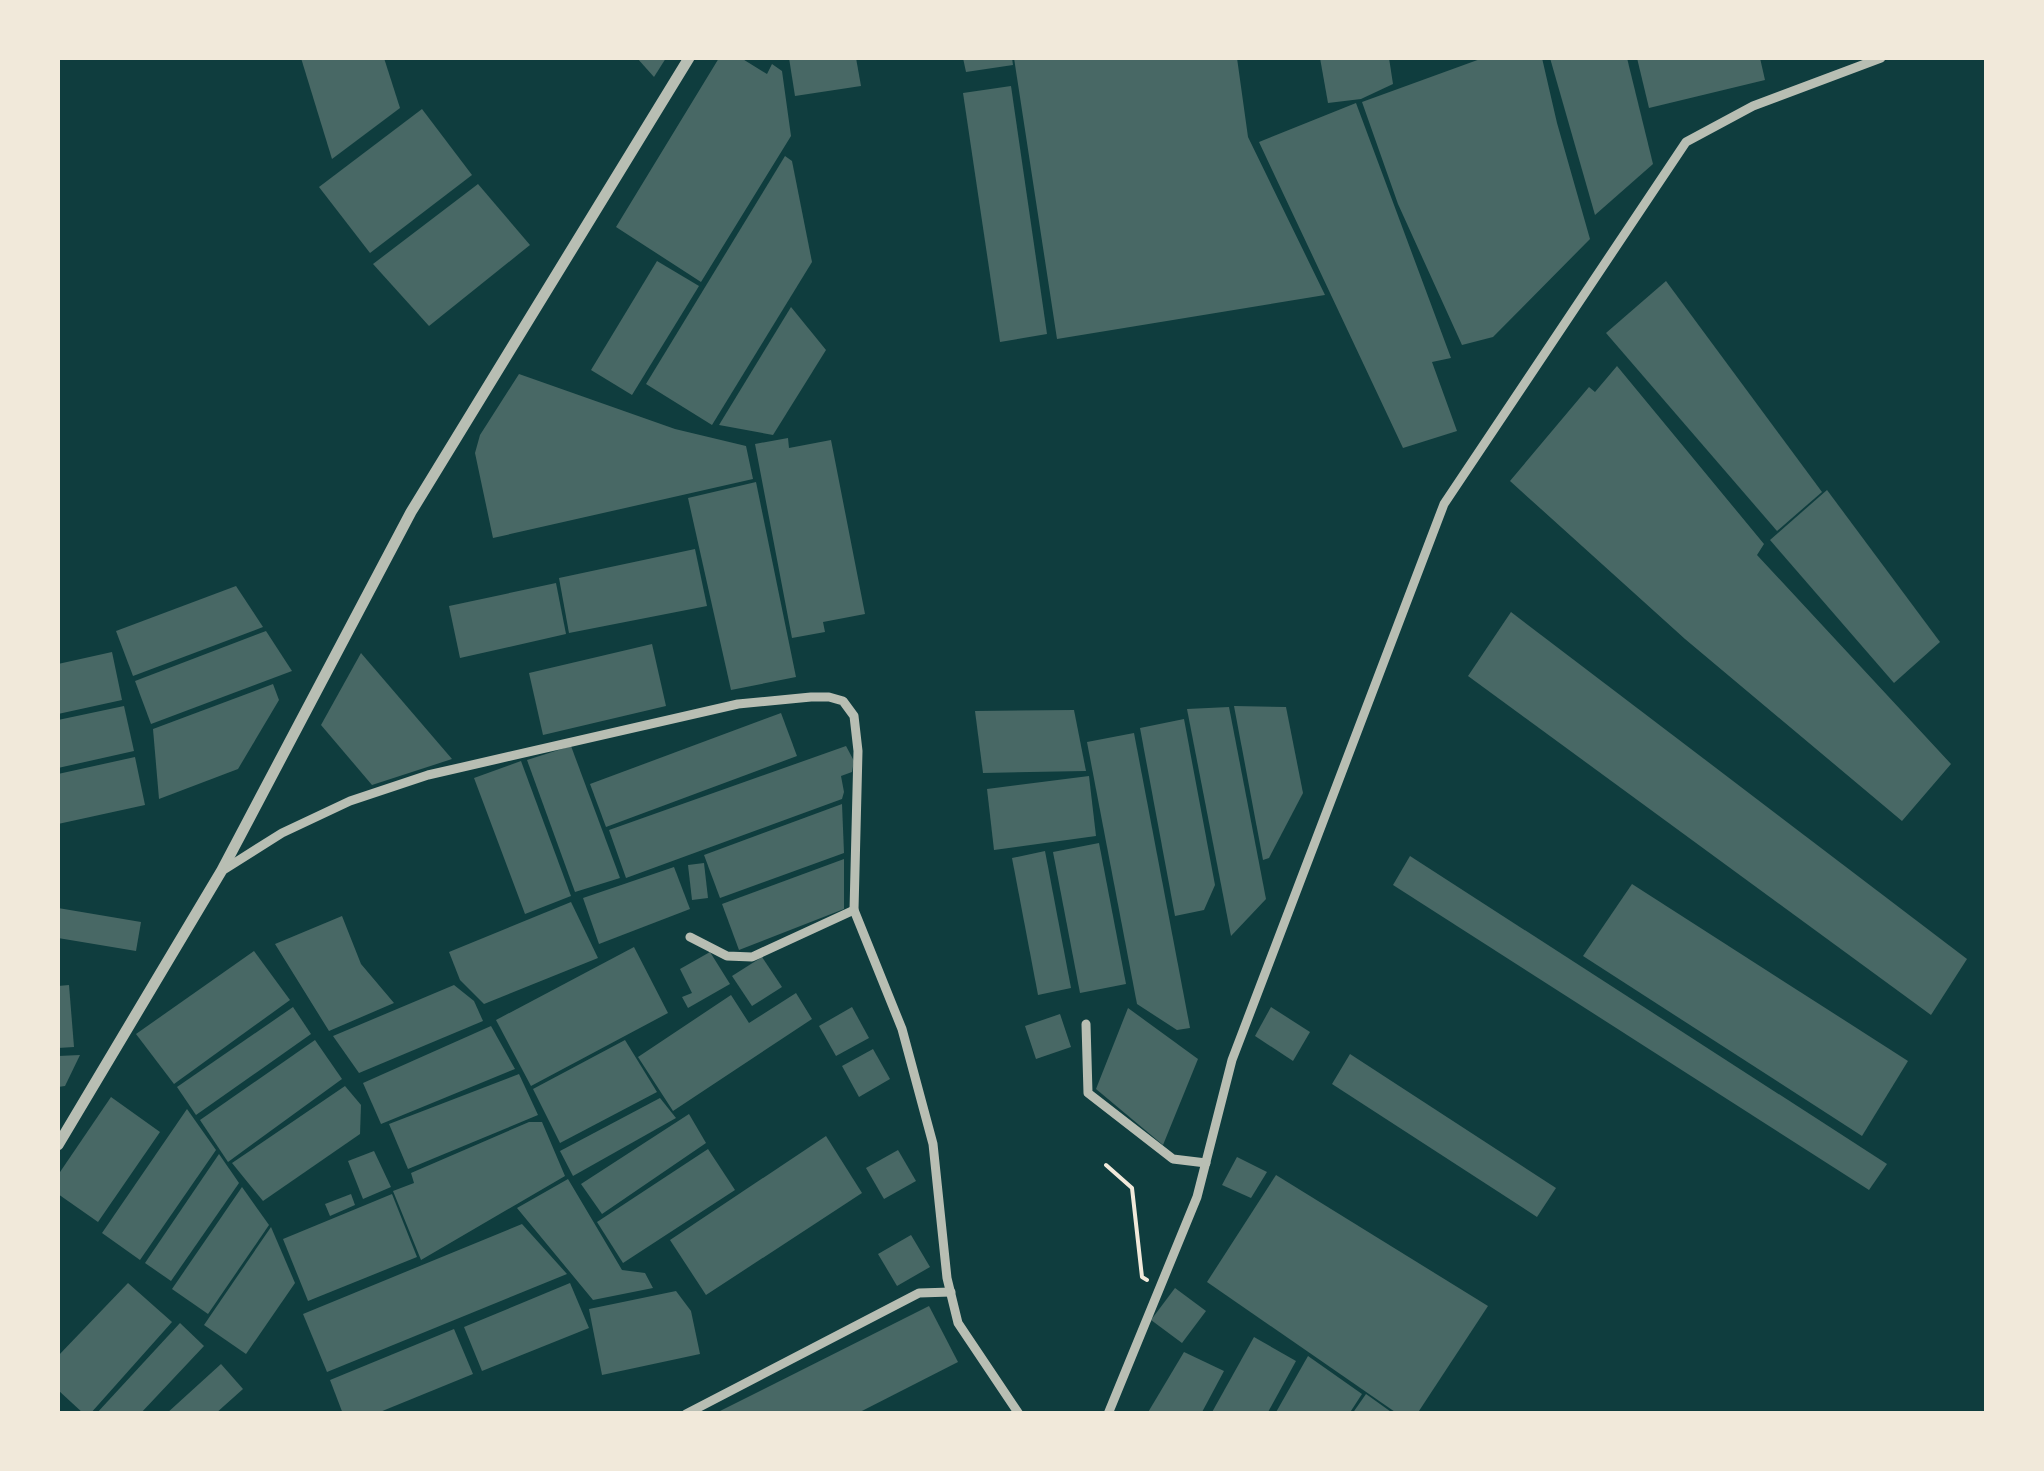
<svg xmlns="http://www.w3.org/2000/svg" width="2044" height="1471" viewBox="0 0 2044 1471" font-family="Montserrat,sans-serif">
  <style>
    .building { fill: #486865 }
    .lines { fill: none; stroke-linecap: round; stroke-linejoin: round }
    .path { stroke: #f1e9da; stroke-width: 4 }
    .minor { stroke: #b8beb3; stroke-width: 9 }
    .tertiary { stroke: #b8beb3; stroke-width: 11 }
  </style>
  <rect width="100%" height="100%" fill="#0f3d3e"/>
  <g class="building">
    <path d="M301,58H384L400,108L332,159Z"/>
    <path d="M637,58H666L654,77Z"/>
    <path d="M719,58H741L767,74L772,64L782,71L791,136L701,282L616,227Z"/>
    <path d="M789,58H856L861,86L795,96Z"/>
    <path d="M963,58H1012L1013,65L966,72Z"/>
    <path d="M1014,58H1237L1248,137L1325,295L1057,339Z"/>
    <path d="M1320,58H1389L1393,84L1361,99L1328,103Z"/>
    <path d="M1483,58H1542L1557,123L1590,239L1493,337L1462,345L1398,204L1362,102Z"/>
    <path d="M1550,58H1627L1653,164L1595,215Z"/>
    <path d="M1637,58H1760L1765,80L1649,108Z"/>
    <path d="M1011,86L1047,334L1000,342L963,93Z"/>
    <path d="M1356,103L1451,358L1432,362L1457,431L1403,448L1259,142Z"/>
    <path d="M422,109L472,175L370,253L319,187Z"/>
    <path d="M785,156L792,161L812,262L712,425L646,384Z"/>
    <path d="M478,184L530,245L429,326L373,264Z"/>
    <path d="M657,261L699,286L632,395L591,370Z"/>
    <path d="M1666,281L1822,492L1777,531L1606,333Z"/>
    <path d="M791,307L826,350L773,435L719,425Z"/>
    <path d="M1617,366L1764,544L1757,555L1951,764L1902,821L1685,639L1510,481L1589,387L1595,392Z"/>
    <path d="M519,374L675,429L746,446L753,479L493,538L475,453L480,435Z"/>
    <path d="M788,438L789,448L831,440L865,614L823,622L825,632L792,638L755,444Z"/>
    <path d="M756,482L796,677L731,690L688,498Z"/>
    <path d="M1827,490L1940,642L1894,683L1770,540Z"/>
    <path d="M695,549L707,606L569,633L559,578Z"/>
    <path d="M556,583L566,634L460,658L449,606Z"/>
    <path d="M236,586L263,627L133,676L116,631Z"/>
    <path d="M1511,612L1967,959L1931,1015L1468,676Z"/>
    <path d="M266,631L292,671L151,724L135,681Z"/>
    <path d="M652,644L666,706L543,735L529,673Z"/>
    <path d="M112,652L122,700L58,714V664Z"/>
    <path d="M361,653L452,759L372,785L321,725Z"/>
    <path d="M273,684L279,700L238,769L159,799L153,729Z"/>
    <path d="M124,706L134,751L58,768V720Z"/>
    <path d="M1234,706L1286,707L1303,793L1269,858L1263,860Z"/>
    <path d="M1229,707L1266,899L1231,936L1187,709Z"/>
    <path d="M1074,710L1086,771L983,773L975,711Z"/>
    <path d="M781,713L797,756L606,827L590,784Z"/>
    <path d="M1184,719L1215,885L1204,910L1175,916L1140,728Z"/>
    <path d="M1134,733L1190,1028L1177,1030L1137,1004L1087,742Z"/>
    <path d="M571,746L620,878L575,892L527,760Z"/>
    <path d="M846,746L854,761L852,772L841,776L844,792L842,799L626,878L609,830Z"/>
    <path d="M135,757L145,805L58,824V774Z"/>
    <path d="M521,761L571,896L525,914L474,778Z"/>
    <path d="M1089,776L1096,836L994,850L987,789Z"/>
    <path d="M842,804L844,853L720,898L704,855Z"/>
    <path d="M1099,843L1126,984L1080,993L1053,852Z"/>
    <path d="M1045,851L1071,988L1038,995L1012,858Z"/>
    <path d="M1410,856L1887,1164L1869,1190L1393,885Z"/>
    <path d="M844,859V909L739,950L722,904Z"/>
    <path d="M704,863L708,898L692,900L688,865Z"/>
    <path d="M674,867L690,909L599,944L583,898Z"/>
    <path d="M1632,884L1908,1061L1862,1136L1583,956Z"/>
    <path d="M571,902L598,958L484,1004L460,980L449,952Z"/>
    <path d="M58,908L141,922L136,951L58,938Z"/>
    <path d="M342,916L361,964L394,1003L329,1031L275,944Z"/>
    <path d="M634,947L668,1013L531,1086L496,1020Z"/>
    <path d="M254,951L290,1000L174,1084L136,1034Z"/>
    <path d="M710,952L730,984L688,1008L682,997L692,993L680,969Z"/>
    <path d="M762,957L782,987L752,1006L732,976Z"/>
    <path d="M69,985L74,1047L58,1048V986Z"/>
    <path d="M454,985L474,1001L483,1021L359,1073L333,1036Z"/>
    <path d="M796,993L812,1019L673,1111L638,1057L731,995L749,1023Z"/>
    <path d="M293,1007L311,1034L196,1115L177,1087Z"/>
    <path d="M852,1007L869,1038L836,1056L819,1026Z"/>
    <path d="M1271,1007L1310,1032L1293,1061L1255,1036Z"/>
    <path d="M1128,1008L1198,1059L1163,1145L1096,1089Z"/>
    <path d="M1060,1014L1071,1047L1036,1059L1025,1026Z"/>
    <path d="M491,1026L515,1069L381,1124L363,1083Z"/>
    <path d="M315,1040L342,1079L228,1162L200,1120Z"/>
    <path d="M625,1040L657,1092L560,1143L533,1089Z"/>
    <path d="M873,1049L890,1079L859,1097L842,1066Z"/>
    <path d="M1350,1054L1556,1188L1537,1217L1332,1084Z"/>
    <path d="M80,1055L65,1086L58,1087V1056Z"/>
    <path d="M519,1074L538,1115L408,1169L389,1124Z"/>
    <path d="M345,1086L361,1105L360,1134L263,1201L232,1163Z"/>
    <path d="M111,1097L160,1132L98,1222L58,1194V1175Z"/>
    <path d="M660,1098L676,1118L573,1176L560,1151Z"/>
    <path d="M187,1109L216,1150L140,1260L102,1233Z"/>
    <path d="M689,1114L706,1143L602,1214L581,1184Z"/>
    <path d="M529,1122H542L565,1176L421,1260L393,1191L414,1183L411,1173Z"/>
    <path d="M826,1136L862,1193L706,1295L670,1240Z"/>
    <path d="M708,1149L735,1190L623,1263L597,1222Z"/>
    <path d="M898,1150L916,1181L884,1199L866,1168Z"/>
    <path d="M374,1151L391,1187L363,1199L348,1161Z"/>
    <path d="M219,1154L239,1183L171,1281L145,1263Z"/>
    <path d="M1237,1157L1267,1172L1251,1198L1222,1185Z"/>
    <path d="M1276,1175L1488,1306L1417,1414H1398L1207,1282Z"/>
    <path d="M568,1179L622,1270L645,1273L653,1288L593,1300L517,1208Z"/>
    <path d="M242,1187L269,1225L208,1314L172,1289Z"/>
    <path d="M351,1194L355,1205L330,1216L325,1204Z"/>
    <path d="M392,1194L417,1257L308,1301L283,1239Z"/>
    <path d="M522,1224L567,1274L327,1372L303,1314Z"/>
    <path d="M271,1227L295,1283L246,1354L204,1325Z"/>
    <path d="M911,1235L930,1267L897,1286L878,1254Z"/>
    <path d="M128,1283L172,1322L90,1414H84L58,1390V1356Z"/>
    <path d="M570,1283L589,1328L482,1371L464,1327Z"/>
    <path d="M1175,1288L1206,1311L1182,1343L1151,1320Z"/>
    <path d="M676,1291L691,1311L700,1354L602,1375L589,1309Z"/>
    <path d="M929,1306L958,1362L856,1414H714Z"/>
    <path d="M180,1323L204,1346L140,1414H96Z"/>
    <path d="M454,1329L473,1374L375,1414H343L330,1380Z"/>
    <path d="M1254,1337L1296,1361L1267,1414H1211Z"/>
    <path d="M1184,1352L1224,1371L1201,1414H1147Z"/>
    <path d="M1308,1356L1362,1394L1349,1414H1275Z"/>
    <path d="M221,1364L243,1389L215,1414H166Z"/>
    <path d="M1366,1394L1394,1414H1352Z"/>
  </g>
  <g class="lines">
    <path class="path" d="M1106,1165L1132,1188L1142,1277L1147,1280"/>
    <g class="minor">
      <path d="M225,869L282,833L350,801L428,775L738,704L811,697H829L843,701L854,716L858,751L854,910L902,1029L933,1144L947,1278L958,1323L1019,1414"/>
      <path d="M690,937L727,956L752,957L854,910"/>
      <path d="M1086,1024L1088,1093L1173,1159L1206,1163"/>
      <path d="M686,1414L919,1293L951,1292"/>
      <path d="M1108,1414L1197,1197L1232,1060L1444,504L1686,142L1753,106L1881,58"/>
    </g>
    <path class="tertiary" d="M58,1145L222,870L411,512L689,58"/>
  </g>
  <rect width="2044" height="1471" fill="none" stroke="#f1e9da" stroke-width="120"/>
</svg>
